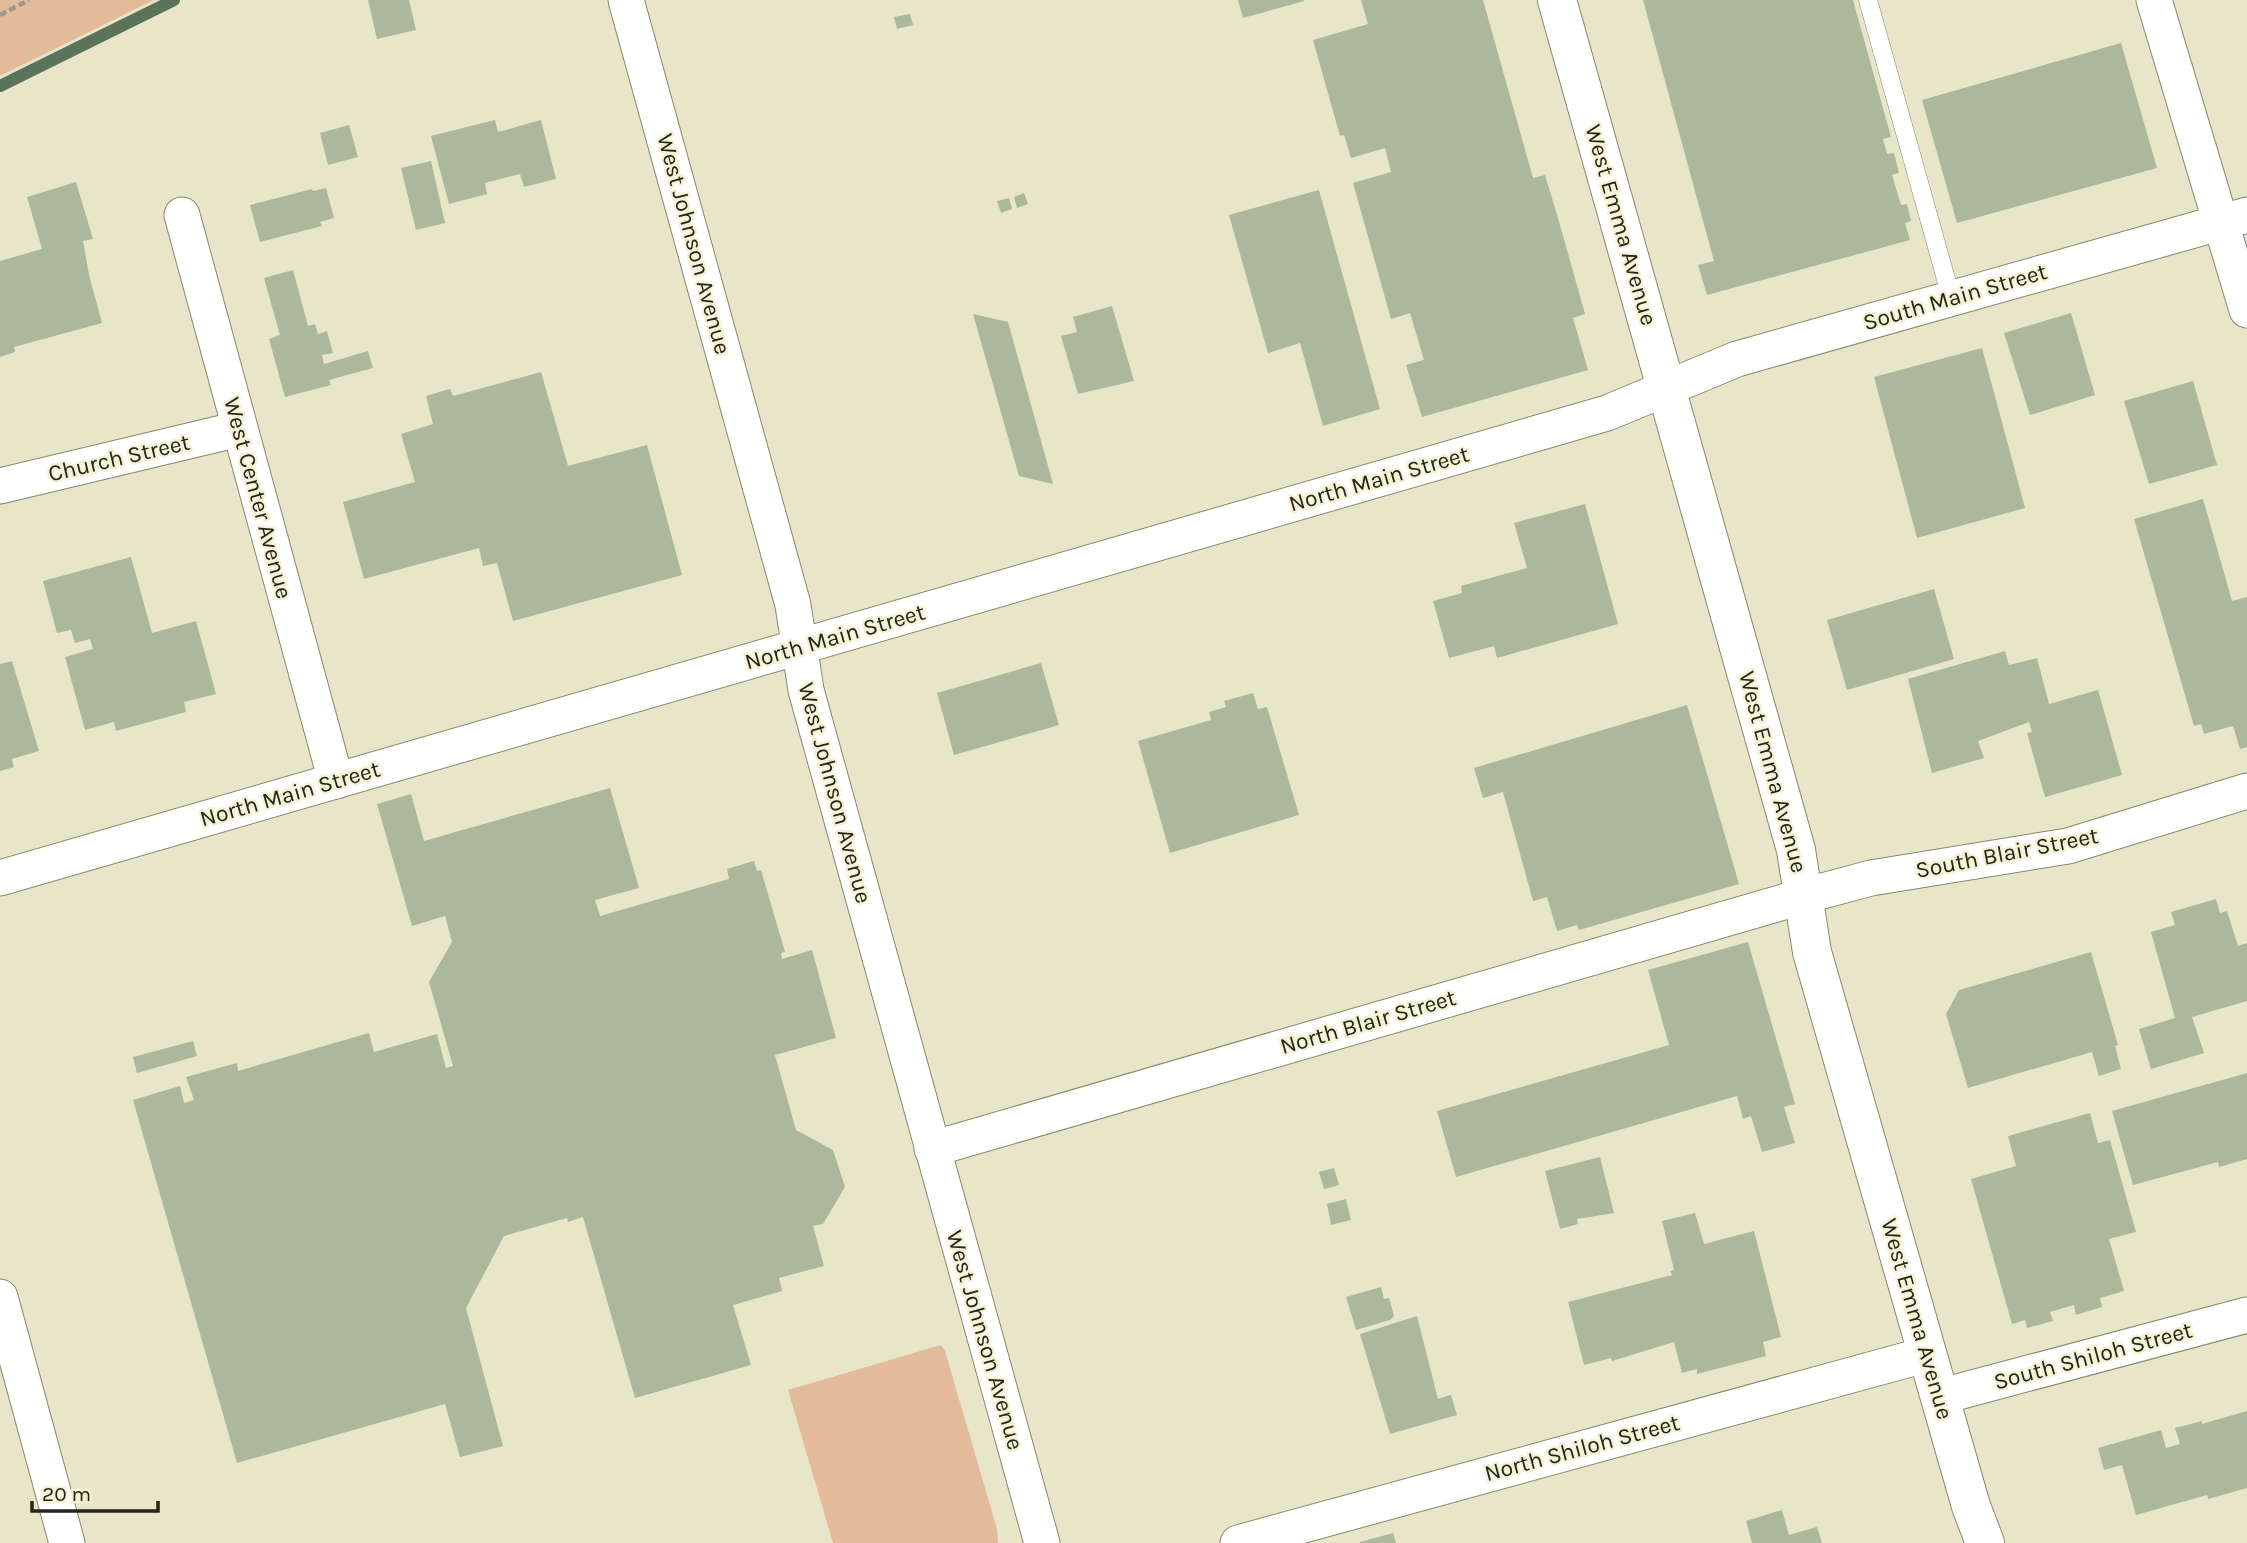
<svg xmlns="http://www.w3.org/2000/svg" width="2247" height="1543" viewBox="0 0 2247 1543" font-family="Karla,sans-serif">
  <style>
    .green { fill: #e3bb9a }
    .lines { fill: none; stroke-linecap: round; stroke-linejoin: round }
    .stream { stroke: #5a7359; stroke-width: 12 }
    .building { fill: #acb89c }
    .service-casing { stroke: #89876b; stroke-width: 19 }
    .minor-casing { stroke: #89876b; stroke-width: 37 }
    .tertiary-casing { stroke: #89876b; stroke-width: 40 }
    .path { stroke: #9a9983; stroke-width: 4.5; stroke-dasharray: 7 3.5; stroke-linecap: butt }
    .service { stroke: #fff; stroke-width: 18 }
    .minor { stroke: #fff; stroke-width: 35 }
    .tertiary { stroke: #fff; stroke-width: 38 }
    .labels { text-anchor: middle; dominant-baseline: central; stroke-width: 5; stroke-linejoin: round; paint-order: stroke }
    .street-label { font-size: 23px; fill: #252419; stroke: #f5f3d5 }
  </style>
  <rect width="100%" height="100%" fill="#e7e6c8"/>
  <g class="green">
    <path d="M0,0H154L0,76Z"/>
    <path d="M941,1345L945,1351L997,1529L998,1543H833L788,1390Z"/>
  </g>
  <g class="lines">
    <path class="stream" d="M0,86L174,0"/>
  </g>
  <g class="building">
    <path d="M368,0H409L416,30L377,39Z"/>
    <path d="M1238,0H1304V1L1243,18Z"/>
    <path d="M1361,0H1483L1533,178L1545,175L1558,218L1585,314L1573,318L1588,370L1422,417L1406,365L1424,360L1410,313L1391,319L1353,183L1391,172L1385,148L1351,158L1344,135L1340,136L1313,40L1368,24Z"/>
    <path d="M1643,0H1853L1891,137L1883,139L1887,154L1894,153L1899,173L1892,175L1901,205L1907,204L1911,221L1905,223L1910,240L1707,295L1698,265L1714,261Z"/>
    <path d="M910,14L913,25L897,29L894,17Z"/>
    <path d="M2121,43L2157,168L1957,223L1922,100Z"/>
    <path d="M495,120L498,132L541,120L556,179L524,187L520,174L485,183L487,194L449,204L431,136Z"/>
    <path d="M349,125L358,157L328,165L320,133Z"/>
    <path d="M431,161L445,223L416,230L401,168Z"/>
    <path d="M76,182L93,239L83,241L89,275L102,323L14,347L15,352L0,357V261L42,249L27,197Z"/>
    <path d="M326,188L334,218L320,222L322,226L260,242L250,205L312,189L313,191Z"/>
    <path d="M1319,190L1380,409L1323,426L1300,343L1268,353L1229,215Z"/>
    <path d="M1024,193L1028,204L1017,208L1014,197Z"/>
    <path d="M1009,198L1012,209L1001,213L997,201Z"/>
    <path d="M293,270L308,326L315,324L318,334L327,331L333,353L322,355L324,364L368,351L373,368L329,380L331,385L285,397L269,339L280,335L264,278Z"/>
    <path d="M1112,306L1134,381L1078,394L1061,336L1077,332L1073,317Z"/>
    <path d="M2071,313L2095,395L2030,415L2004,333Z"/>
    <path d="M973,314L1008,322L1053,484L1019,476Z"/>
    <path d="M1982,348L2025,508L1917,538L1874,377Z"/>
    <path d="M541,372L568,466L647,445L682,575L513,621L497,563L483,566L479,548L364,579L343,502L415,482L401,434L433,424L426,396L450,389L453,396Z"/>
    <path d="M2193,381L2217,465L2149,484L2124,401Z"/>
    <path d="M2203,499L2232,601L2247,597V747L2240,749L2233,726L2204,734L2201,724L2194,726L2134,519Z"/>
    <path d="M1585,504L1618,624L1497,658L1494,646L1449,658L1433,601L1462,593L1461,586L1527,568L1514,523Z"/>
    <path d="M131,557L152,633L196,621L216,694L184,702L186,712L116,731L114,722L85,730L65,657L93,649L90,639L75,643L71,630L57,633L43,581Z"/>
    <path d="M1934,589L1954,659L1847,690L1827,620Z"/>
    <path d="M2005,651L2009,665L2037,658L2049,704L2098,690L2122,775L2045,797L2027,733L2032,732L2029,722L1978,741L1984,758L1932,773L1908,679Z"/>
    <path d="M12,661L39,751L12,759L14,767L0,771V664Z"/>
    <path d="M1041,663L1059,725L954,755L937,693Z"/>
    <path d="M1253,693L1258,709L1267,707L1299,815L1170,853L1138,741L1211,720L1209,712L1226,707L1224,701Z"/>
    <path d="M1687,705L1739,884L1579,930L1577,925L1557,931L1547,897L1533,901L1503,792L1483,798L1474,768Z"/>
    <path d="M610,788L639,888L595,900L600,916L729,879L727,869L754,861L757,871L761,870L785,952L781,953L782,959L812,950L836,1038L775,1055L796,1130L833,1150L845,1187L823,1224L813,1226L824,1266L779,1278L782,1291L733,1305L751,1365L635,1398L583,1217L568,1222L567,1218L504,1236L466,1308L503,1446L460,1457L445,1404L237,1463L133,1100L180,1086L184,1103L194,1100L186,1077L237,1063L238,1071L369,1033L374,1052L437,1034L446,1068L453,1066L429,982L452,942L445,916L412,926L377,804L411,794L424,841Z"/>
    <path d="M2216,899L2220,913L2227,911L2238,946L2247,943V1001L2192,1017L2204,1053L2151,1069L2139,1029L2175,1018L2151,932L2175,925L2171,912Z"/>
    <path d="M1748,942L1795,1104L1784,1107L1795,1143L1762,1152L1751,1116L1743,1119L1737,1096L1456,1177L1437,1111L1669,1045L1648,970Z"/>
    <path d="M2091,952L2118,1045L2115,1046L2121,1069L2099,1076L2092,1052L1968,1088L1946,1014L1959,990Z"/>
    <path d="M193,1041L197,1056L137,1073L133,1057Z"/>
    <path d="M2247,1073V1159L2219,1167L2218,1162L2133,1185L2112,1111Z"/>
    <path d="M2090,1113L2098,1143L2110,1140L2136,1232L2109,1239L2124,1291L2100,1298L2102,1307L2076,1315L2074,1305L2050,1312L2053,1321L2027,1328L2025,1320L2012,1324L1971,1179L2016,1166L2008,1136Z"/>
    <path d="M1600,1157L1614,1213L1577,1219L1578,1224L1560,1229L1545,1171Z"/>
    <path d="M1334,1168L1339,1185L1324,1189L1319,1172Z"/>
    <path d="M1346,1199L1351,1220L1331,1225L1327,1204Z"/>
    <path d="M1695,1213L1704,1244L1754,1231L1781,1337L1763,1342L1766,1356L1697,1374V1369L1682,1373L1674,1342L1612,1361L1611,1358L1584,1365L1568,1302L1672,1275L1670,1271L1674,1270L1662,1221Z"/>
    <path d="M1381,1287L1384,1299L1389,1298L1394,1316L1390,1320L1356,1330L1346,1297Z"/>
    <path d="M1417,1316L1438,1399L1451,1395L1457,1415L1390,1434L1360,1334Z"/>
    <path d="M2247,1411V1488L2208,1499L2207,1495L2136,1515L2122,1465L2104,1470L2098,1448L2161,1430L2166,1448L2180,1444L2175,1428L2202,1421V1424Z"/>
    <path d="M1782,1510L1789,1535L1817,1527L1822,1543H1752L1746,1521Z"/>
    <path d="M1393,1533L1396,1543H1360V1542Z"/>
  </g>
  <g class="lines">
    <defs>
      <path id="service" d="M1868,0L1951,297"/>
      <g id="minor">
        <path d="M626,0L793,605L806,690L1042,1543"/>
        <path d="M2154,0L2247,310"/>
        <path d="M182,215L336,781"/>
        <path d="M0,486L239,429"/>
        <path d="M0,878L1607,413L1737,359L2247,215"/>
        <path d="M932,1149L1804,896L1871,878L2068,846L2247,791"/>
        <path d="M0,1297L67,1543"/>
        <path d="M1939,1397L2247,1315"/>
        <path d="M1238,1543L1928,1354"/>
      </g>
      <path id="tertiary" d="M1557,0L1796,850L1812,952L1971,1506L1985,1543"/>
    </defs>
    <use href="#service" class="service-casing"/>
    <use href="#minor" class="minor-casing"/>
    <use href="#tertiary" class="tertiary-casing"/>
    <path class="path" d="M0,15L29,0"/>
    <use href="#service" class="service"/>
    <use href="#minor" class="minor"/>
    <use href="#tertiary" class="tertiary"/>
  </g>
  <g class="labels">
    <g class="street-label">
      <text transform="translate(1621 225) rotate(74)">West Emma Avenue</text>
      <text transform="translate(694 244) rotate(75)">West Johnson Avenue</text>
      <text transform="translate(1955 297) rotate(-16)">South Main Street</text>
      <text transform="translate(119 458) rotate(-13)">Church Street</text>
      <text transform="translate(1379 479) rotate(-16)">North Main Street</text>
      <text transform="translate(258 498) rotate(75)">West Center Avenue</text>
      <text transform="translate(835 637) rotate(-16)">North Main Street</text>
      <text transform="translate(1773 772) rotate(75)">West Emma Avenue</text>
      <text transform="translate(835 793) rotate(75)">West Johnson Avenue</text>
      <text transform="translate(290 794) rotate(-16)">North Main Street</text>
      <text transform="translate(2007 853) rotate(-11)">South Blair Street</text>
      <text transform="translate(1368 1022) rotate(-16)">North Blair Street</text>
      <text transform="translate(1917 1319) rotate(74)">West Emma Avenue</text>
      <text transform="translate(985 1340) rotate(74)">West Johnson Avenue</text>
      <text transform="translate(2093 1356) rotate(-15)">South Shiloh Street</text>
      <text transform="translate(1582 1448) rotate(-15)">North Shiloh Street</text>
    </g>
  </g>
  <path d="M32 1501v10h126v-10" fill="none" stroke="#252419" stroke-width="3.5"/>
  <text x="42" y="1501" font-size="21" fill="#252419" stroke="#f5f3d5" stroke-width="5" paint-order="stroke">20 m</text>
</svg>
